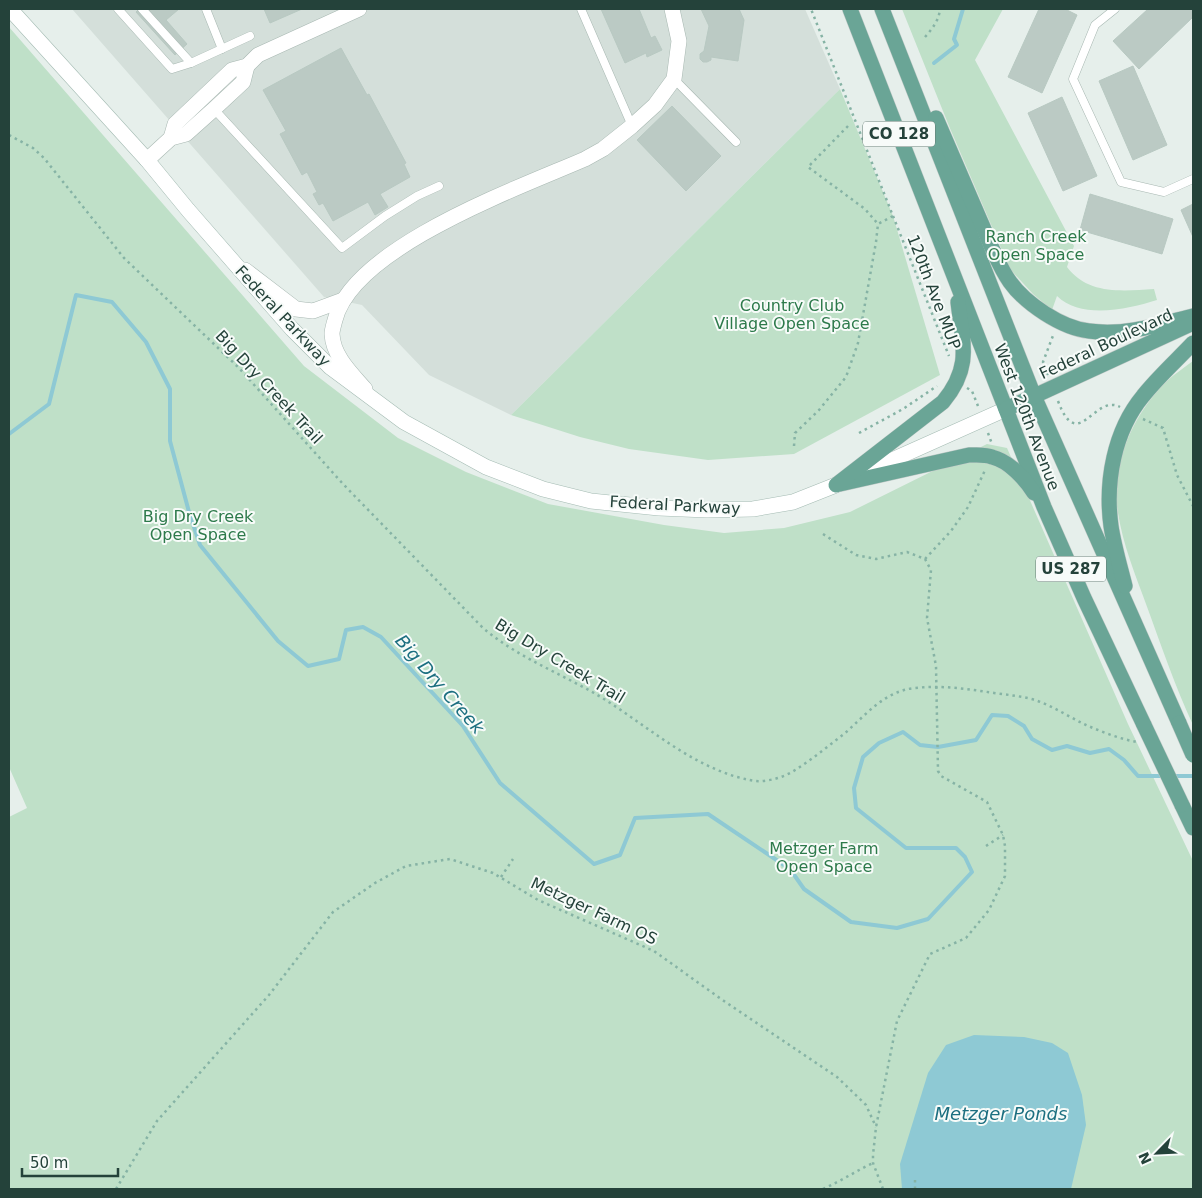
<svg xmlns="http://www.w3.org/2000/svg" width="1202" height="1198" viewBox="0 0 1202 1198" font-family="'DejaVu Sans',sans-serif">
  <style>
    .built { fill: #d4dfda }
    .green { fill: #bfe0c8 }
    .water { fill: #8ec9d4 }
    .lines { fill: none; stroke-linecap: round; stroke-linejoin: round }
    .stream { stroke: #8ec9d4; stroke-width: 4 }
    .building { fill: #bbcac4; stroke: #b8c9c2 }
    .lane-casing { stroke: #a8b8b2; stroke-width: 9 }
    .street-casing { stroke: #a8b8b2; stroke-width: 16 }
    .secondary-casing { stroke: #a4bbb3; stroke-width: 16 }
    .primary-casing { stroke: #c2cac8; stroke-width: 16 }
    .path { stroke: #86b3a5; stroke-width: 2.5; stroke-dasharray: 2.5 4; stroke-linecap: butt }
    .lane { stroke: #fff; stroke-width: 8 }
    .street { stroke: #fff; stroke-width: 15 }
    .secondary { stroke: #fff; stroke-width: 15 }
    .primary { stroke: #6aa596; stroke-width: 15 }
    .primary-bridge-casing { stroke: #c2cac8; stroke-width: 16; stroke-linecap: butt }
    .primary-bridge { stroke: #6aa596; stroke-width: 15 }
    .labels { text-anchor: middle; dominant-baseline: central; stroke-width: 4; stroke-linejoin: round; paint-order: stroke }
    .shield { fill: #f7fbf9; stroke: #637a73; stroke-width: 1 }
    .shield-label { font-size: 15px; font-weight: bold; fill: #24423a }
    .park-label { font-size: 16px; fill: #2d7a4b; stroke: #f7fbf9 }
    .street-label { font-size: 16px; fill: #24423a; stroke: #f7fbf9 }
    .water-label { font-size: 18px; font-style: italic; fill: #1c6f80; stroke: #f7fbf9 }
  </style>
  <rect width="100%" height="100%" fill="#e6efeb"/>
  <path class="built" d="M72,9H805L840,89L511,415L429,375L362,305L324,297Z"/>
  <g class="green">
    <path d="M902,9H1003L975,60L1074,246L1067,267C1088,295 1122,291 1154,289L1157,300C1129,309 1081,320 1057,296L1052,310L1033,294L1010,269L949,126Z"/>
    <path d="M9,27L304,366L398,438L466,472L548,504L664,525L724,533L784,528L850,512L987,444L1007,448L1128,724L1193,861V1189H9V817L27,808L9,767Z"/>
    <path d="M840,89L893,216L940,375L794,454L708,460L629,449L580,437L511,415Z"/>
    <path d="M1193,361V725C1175,686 1161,645 1146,604C1135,574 1123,545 1118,513C1109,468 1133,414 1166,382C1174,374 1184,368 1193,361Z"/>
  </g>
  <path class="water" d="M974,1035L1024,1037L1052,1043L1068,1053L1082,1095L1086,1125L1071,1189H902L900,1164L928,1073L946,1045Z"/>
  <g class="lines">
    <g class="stream">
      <path d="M934,63L957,45L954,39L963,9"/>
      <path d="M9,434L49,404L76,295L112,302L146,342L170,389V441L189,512L200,545L278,641L308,666L339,659L346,630L363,627L381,637L463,726L500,783L594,864L620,855L635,818L708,814L790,869L804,889L851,922L897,928L928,919L972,872L965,857L956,848H906L856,808L854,788L863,757L879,743L903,732L920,745L938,747L976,740L992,715L1008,716L1024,726L1032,739L1052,750L1067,746L1090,753L1109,749L1124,760L1138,776H1163"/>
      <path d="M1173,776H1193"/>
    </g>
  </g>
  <g class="building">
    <path d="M139,9H179L166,20L187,44L175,55L136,12Z"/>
    <path d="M264,9H302L270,23Z"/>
    <path d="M601,9H639L651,38L655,36L662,50L647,57L646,53L625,63Z"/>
    <path d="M701,9H739L744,20L738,61L711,57V60L707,62H703L700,59V54L704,51L709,26Z"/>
    <path d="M1039,9H1065L1077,15L1042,93L1008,77Z"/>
    <path d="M1148,9H1193V17L1139,69L1113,41Z"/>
    <path d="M341,48L367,95L369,94L406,163L404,164L410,177L380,194L388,207L375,215L368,202L333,221L323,203L319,205L313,194L317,192L307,172L302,175L280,134L286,131L263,90Z"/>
    <path d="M1133,66L1167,145L1133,160L1099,81Z"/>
    <path d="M1062,97L1097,176L1063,191L1028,113Z"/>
    <path d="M672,106L721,156L686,191L637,140Z"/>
    <path d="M1090,194L1173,219L1162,254L1080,230Z"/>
    <path d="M1193,204V237L1181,210Z"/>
  </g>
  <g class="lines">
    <defs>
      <g id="lane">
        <path d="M118,9L172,69L191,63"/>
        <path d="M142,9L191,63L250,36"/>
        <path d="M206,9L222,49"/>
        <path d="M581,9L632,126"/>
        <path d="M1115,9L1095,25L1073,79L1121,182L1164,192L1193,179"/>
        <path d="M674,79L736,142"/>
        <path d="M214,109L342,248L385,216L417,196L439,186"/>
      </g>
      <g id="street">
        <path d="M171,138L175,124L232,70L247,66L258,55L359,9"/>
        <path d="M147,160L171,138L186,134L214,109L243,82L247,66"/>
        <path d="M245,270L296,309L313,311L343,300"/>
        <path d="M365,389C351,373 333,356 332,334C332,330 334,324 335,320C353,247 521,187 585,159L603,149L632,126L655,105L674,79L679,41L672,9"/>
      </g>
      <path id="secondary" d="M10,9L147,160L188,210L292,329L330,367L404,422L486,467L543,489L591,501L659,508L707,510L753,509L793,502L836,485L1006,409"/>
      <g id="primary">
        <path d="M850,9L1044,507L1084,598L1144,725"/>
        <path d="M882,9L1034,396L1179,723"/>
        <path d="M936,118C951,152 965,186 980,220C989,240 997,264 1010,282C1025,303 1061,328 1089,331C1125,336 1158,325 1193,316"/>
        <path d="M1006,409L1191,324"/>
        <path d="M840,484L969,455C977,455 985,454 992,457C1009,461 1025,479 1034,493"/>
        <path d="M836,485L943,402C972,367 963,344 958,302"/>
        <path d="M1125,586C1120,566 1114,546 1111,526C1105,482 1114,431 1143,396C1158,377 1177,360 1193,343"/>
        <path d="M1182,805L1193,828"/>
      </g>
    </defs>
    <use href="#lane" class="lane-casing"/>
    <use href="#street" class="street-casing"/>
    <use href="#secondary" class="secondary-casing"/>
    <use href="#primary" class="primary-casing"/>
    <g class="path">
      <path d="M925,37C933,28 939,20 940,9"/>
      <path d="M848,126L808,167L865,209L878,224"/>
      <path d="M9,135L33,148L44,158L124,258L239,368L343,484L483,628C516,656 557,672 594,693C642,721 683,761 737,777C746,779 754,782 763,781C773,780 783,777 792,772C810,761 827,747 844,734C866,715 884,691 915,688C942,685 968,689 994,693C1008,695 1022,696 1035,700C1053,706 1069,717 1086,725C1102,732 1120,739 1137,742"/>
      <path d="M893,216L949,356"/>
      <path d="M1048,375L1043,362L1054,333"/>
      <path d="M967,388L972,391L978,406"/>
      <path d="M1058,401C1078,455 1094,393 1120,407"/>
      <path d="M1143,419L1163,428L1177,475L1193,506"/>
      <path d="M859,433L903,409L937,386"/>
      <path d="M988,433L992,444"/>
      <path d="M794,446L795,433L819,410L846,377L858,343L876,242L878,224L893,216L811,9"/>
      <path d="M823,534L856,555L876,559L907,552L925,559L931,570L927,618L936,666L938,771L941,776L987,802L1003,835L1005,846V876L989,910L966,938L930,954L897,1021L876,1127L873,1155V1163L883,1189"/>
      <path d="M925,559L951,531L968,507L986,468"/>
      <path d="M986,846L1003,835"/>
      <path d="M501,877L513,859"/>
      <path d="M915,1180V1189"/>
      <path d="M116,1189L157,1121L269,995L333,912L375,883L406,866L450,859L493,873L538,900L654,951L721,999L837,1077L866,1105L876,1127"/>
      <path d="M823,1189C841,1181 856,1171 873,1163"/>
    </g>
    <use href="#lane" class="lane"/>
    <use href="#street" class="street"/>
    <use href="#secondary" class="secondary"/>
    <use href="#primary" class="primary"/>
    <defs>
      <g id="primary-bridge">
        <path d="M1179,723L1193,755"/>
        <path d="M1144,725L1182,805"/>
      </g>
    </defs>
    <use href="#primary-bridge" class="primary-bridge-casing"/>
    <use href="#primary-bridge" class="primary-bridge"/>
  </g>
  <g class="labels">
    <g class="shield">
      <rect x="863" y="121.5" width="72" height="25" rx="4"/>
      <rect x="1036" y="556.5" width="70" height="25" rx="4"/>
    </g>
    <g class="shield-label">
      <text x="899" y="134">CO 128</text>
      <text x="1071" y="569">US 287</text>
    </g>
    <g class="park-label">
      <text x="1036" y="236">Ranch Creek<tspan x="1036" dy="18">Open Space</tspan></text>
      <text x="792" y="305">Country Club<tspan x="792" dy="18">Village Open Space</tspan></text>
      <text x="198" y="516">Big Dry Creek<tspan x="198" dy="18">Open Space</tspan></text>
      <text x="824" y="848">Metzger Farm<tspan x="824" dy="18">Open Space</tspan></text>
    </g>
    <g class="street-label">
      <text transform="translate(934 292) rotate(69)">120th Ave MUP</text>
      <text transform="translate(283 316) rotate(47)">Federal Parkway</text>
      <text transform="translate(1106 344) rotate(-25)">Federal Boulevard</text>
      <text transform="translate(269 387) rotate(47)">Big Dry Creek Trail</text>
      <text transform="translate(1027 417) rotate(69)">West 120th Avenue</text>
      <text transform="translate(675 505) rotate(3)">Federal Parkway</text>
      <text transform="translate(560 661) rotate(31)">Big Dry Creek Trail</text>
      <text transform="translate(594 911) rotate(25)">Metzger Farm OS</text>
    </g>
    <g class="water-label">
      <text transform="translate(440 684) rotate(49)">Big Dry Creek</text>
      <text x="1001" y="1113">Metzger Ponds</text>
    </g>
  </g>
  <rect width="1202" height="1198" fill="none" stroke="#24423a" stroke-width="20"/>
  <g transform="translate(1157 1153) rotate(246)" stroke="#f7fbf9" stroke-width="4" paint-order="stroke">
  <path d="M0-4L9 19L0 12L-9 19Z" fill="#24423a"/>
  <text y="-8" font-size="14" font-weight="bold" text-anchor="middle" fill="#24423a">N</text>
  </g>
  <path d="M22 1168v8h96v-8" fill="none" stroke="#24423a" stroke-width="2.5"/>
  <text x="30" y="1168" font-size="15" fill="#24423a" stroke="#f7fbf9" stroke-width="4" paint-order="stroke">50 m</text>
</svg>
